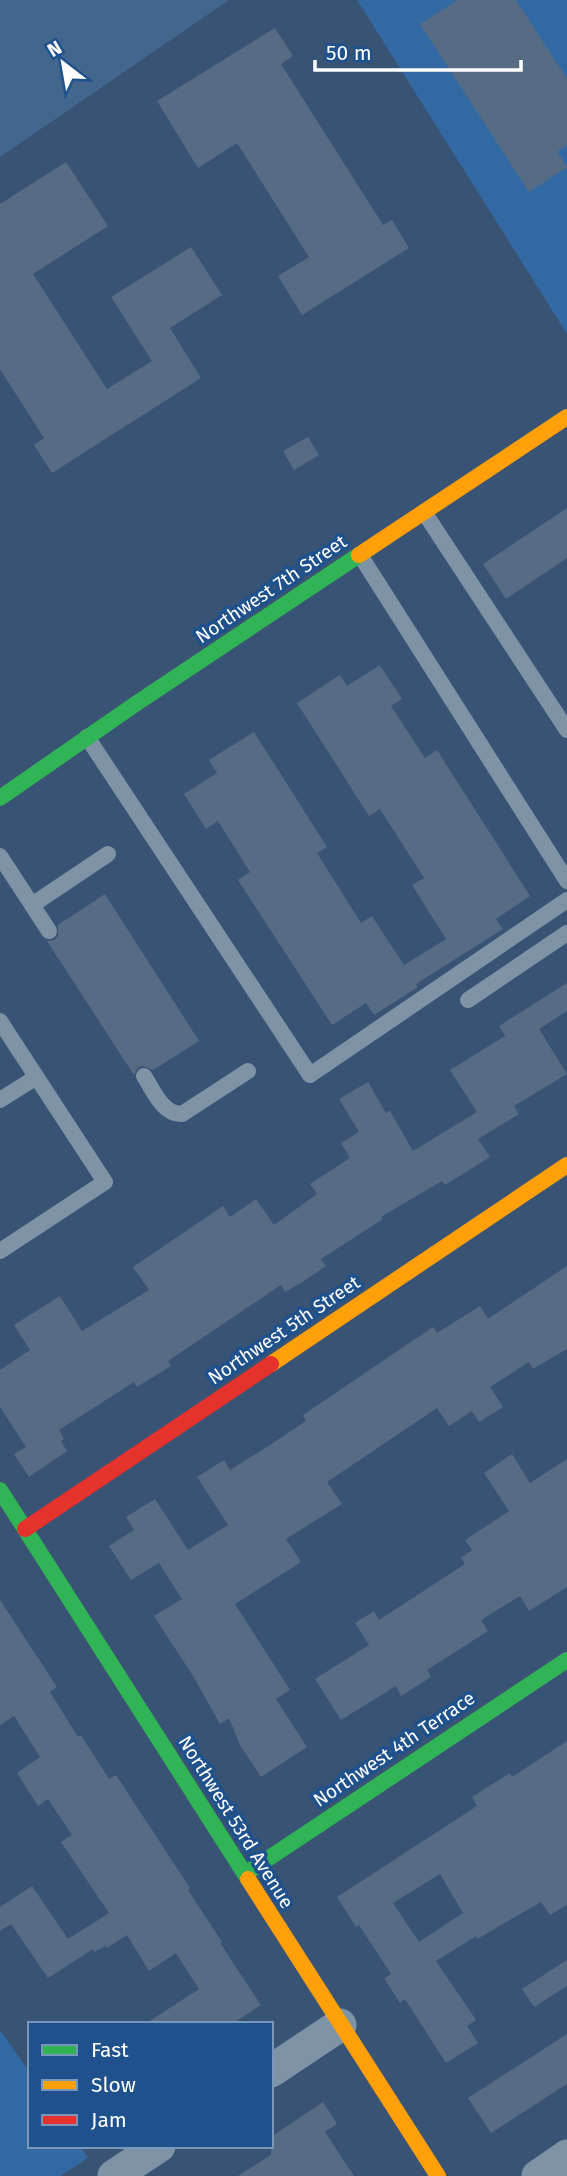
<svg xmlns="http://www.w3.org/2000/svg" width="567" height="2176" viewBox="0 0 567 2176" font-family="'Fira Sans',sans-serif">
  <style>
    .green { fill: #3369a3 }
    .water { fill: #42668e }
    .building { fill: #566c85; fill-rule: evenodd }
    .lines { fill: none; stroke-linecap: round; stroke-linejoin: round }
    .lane { stroke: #7f93a7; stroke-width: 16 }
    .street { stroke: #7f93a7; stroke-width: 33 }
    .fast { stroke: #30b455; stroke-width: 16 }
    .slow { stroke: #ff9f0a; stroke-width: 16 }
    .jam { stroke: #e5322d; stroke-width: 16 }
    .labels { text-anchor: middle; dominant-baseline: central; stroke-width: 7; stroke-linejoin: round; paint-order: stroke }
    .street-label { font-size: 19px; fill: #fff; stroke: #1f528c }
  </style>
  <rect width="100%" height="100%" fill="#385374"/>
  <g class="green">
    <path d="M357,0H567V334Z"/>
    <path d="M0,2030L30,2073V2146H80L88,2158L60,2176H0Z"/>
  </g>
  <path class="water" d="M0,0H229L0,157Z"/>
  <g class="building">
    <path d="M458,0H516L567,79V145L557,152L567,167L529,192L420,24Z"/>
    <path d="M275,28L293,56L281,64L383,225L392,220L409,248L302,315L278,276L309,257L237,143L198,168L157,101Z"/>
    <path d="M66,162L108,226L33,274L107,389L152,361L111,297L191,247L222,295L170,328L201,378L52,473L34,445L44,438L0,369V204Z"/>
    <path d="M308,437L319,455L294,470L283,451Z"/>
    <path d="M567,508V558L506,599L483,564Z"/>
    <path d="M380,665L402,699L391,706L425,758L437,750L530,896L496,919L503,929L416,984L418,987L374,1015L366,1003L332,1025L238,880L250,872L218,821L206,829L184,794L217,773L209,760L254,732L327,847L317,853L361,923L372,916L404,965L446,939L412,885L424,878L380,809L369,816L297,703L340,675L347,686Z"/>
    <path d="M105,894L199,1041L153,1070L143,1066L138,1067L134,1075L47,941L54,940L58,936V925Z"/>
    <path d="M567,983V1011L539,1029L567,1074L514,1106L519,1114L478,1139L490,1157L445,1185L442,1181L381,1217L383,1219L321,1259L326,1266L301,1283L285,1292L281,1285L168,1361L171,1366L137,1387L134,1382L59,1430L64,1439L61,1441L67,1451L29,1477L14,1454L26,1447L0,1407V1370L30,1350L14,1325L60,1296L82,1331L149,1290L133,1267L223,1206L230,1217L256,1199L274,1225L317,1194L310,1184L350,1158L341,1143L359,1132L339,1099L368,1082L386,1113L390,1111L413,1151L477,1112L450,1070L505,1036L499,1026Z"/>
    <path d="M567,1266V1349L533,1369L529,1362L490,1387L503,1407L479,1422L472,1411L449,1426L437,1408L327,1482L342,1504L286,1539L301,1562L235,1604L290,1690L276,1699L307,1747L261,1777L240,1745L229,1718L220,1724L193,1676L154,1616L182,1599L159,1563L131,1580L109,1546L134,1530L126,1517L155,1499L188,1550L228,1525L197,1477L224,1460L230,1470L270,1445L306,1421L303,1415L433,1327L437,1333L480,1306L488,1319Z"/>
    <path d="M512,1454L530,1483L567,1459V1587L529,1611L520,1596L481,1620L488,1631L427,1670L431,1677L401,1696L396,1686L341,1720L315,1679L369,1645L355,1623L374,1611L379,1620L465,1564L461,1558L472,1550L465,1540L509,1511L484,1473Z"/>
    <path d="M0,1600L57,1687L50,1692L78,1737L81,1735L109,1779L116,1775L190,1888L188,1890L222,1942L220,1943L261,2005L232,2024H145L199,1989L176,1953L149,1971L127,1935L107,1948L105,1946L95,1952L93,1949L48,1978L11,1924L0,1931V1907L32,1886L68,1939L109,1913L61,1842L72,1835L48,1799L38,1806L17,1773L40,1757L14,1716L0,1725Z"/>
    <path d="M567,1741V1905L550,1915L541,1902L477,1939L476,1936L436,1961L476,2020L467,2026L478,2043L446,2063L405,1999L400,2003L384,1978L391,1974L359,1925L356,1927L337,1897L477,1806L472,1797L510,1773L512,1777ZM440,1874L463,1913L419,1942L393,1903Z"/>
    <path d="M567,1960V1986L534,2007L522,1989Z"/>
    <path d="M567,2034V2084L491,2133L468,2098Z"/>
    <path d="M323,2102L337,2124L325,2132L354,2176H238L271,2155V2137Z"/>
  </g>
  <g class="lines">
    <g class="lane">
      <path d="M424,512L567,730"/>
      <path d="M360,555L567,881"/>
      <path d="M87,737L310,1075L567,900"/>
      <path d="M0,856L32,905L108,854"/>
      <path d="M32,905L49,931"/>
      <path d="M468,1000L567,933"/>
      <path d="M0,1021L105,1182L0,1251"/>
      <path d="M144,1076C153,1090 163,1115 182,1114L248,1071"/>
      <path d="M0,1100L35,1078"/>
    </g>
    <g class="street">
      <path d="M271,2071L340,2025"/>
      <path d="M114,2176L159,2146"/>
      <path d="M538,2176L567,2156"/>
    </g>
    <g class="fast">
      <path d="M0,798L134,705L359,555"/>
      <path d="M0,1490L248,1879"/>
      <path d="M245,1874L567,1660"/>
    </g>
    <g class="slow">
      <path d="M359,555L567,417"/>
      <path d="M271,1364L567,1165"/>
      <path d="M248,1879L438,2176"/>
    </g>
    <path class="jam" d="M25,1529L271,1364"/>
  </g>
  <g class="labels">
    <g class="street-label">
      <text transform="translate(271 589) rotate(-34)">Northwest 7th Street</text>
      <text transform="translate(284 1330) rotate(-34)">Northwest 5th Street</text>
      <text transform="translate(394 1749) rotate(-34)">Northwest 4th Terrace</text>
      <text transform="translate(236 1822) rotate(58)">Northwest 53rd Avenue</text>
    </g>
  </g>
  <rect x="28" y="2022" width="245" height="126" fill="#1f528c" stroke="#7997ba" stroke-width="2"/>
  <rect x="42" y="2045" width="35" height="10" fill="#30b455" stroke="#7997ba" stroke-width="2"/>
  <text x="91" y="2057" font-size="21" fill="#ffffff">Fast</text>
  <rect x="42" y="2080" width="35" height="10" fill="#ff9f0a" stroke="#7997ba" stroke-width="2"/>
  <text x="91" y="2092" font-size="21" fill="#ffffff">Slow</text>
  <rect x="42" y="2115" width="35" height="10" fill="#e5322d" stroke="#7997ba" stroke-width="2"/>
  <text x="91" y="2127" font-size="21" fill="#ffffff">Jam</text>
  <g transform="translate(63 63) rotate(329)" stroke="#1f528c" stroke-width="5" paint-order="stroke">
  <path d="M0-5L12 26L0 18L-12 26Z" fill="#ffffff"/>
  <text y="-10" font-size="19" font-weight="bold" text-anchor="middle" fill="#ffffff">N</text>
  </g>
  <path d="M315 60v10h206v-10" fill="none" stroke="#ffffff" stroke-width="3.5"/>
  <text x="326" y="60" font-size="21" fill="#ffffff" stroke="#1f528c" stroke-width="5" paint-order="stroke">50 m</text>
</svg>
